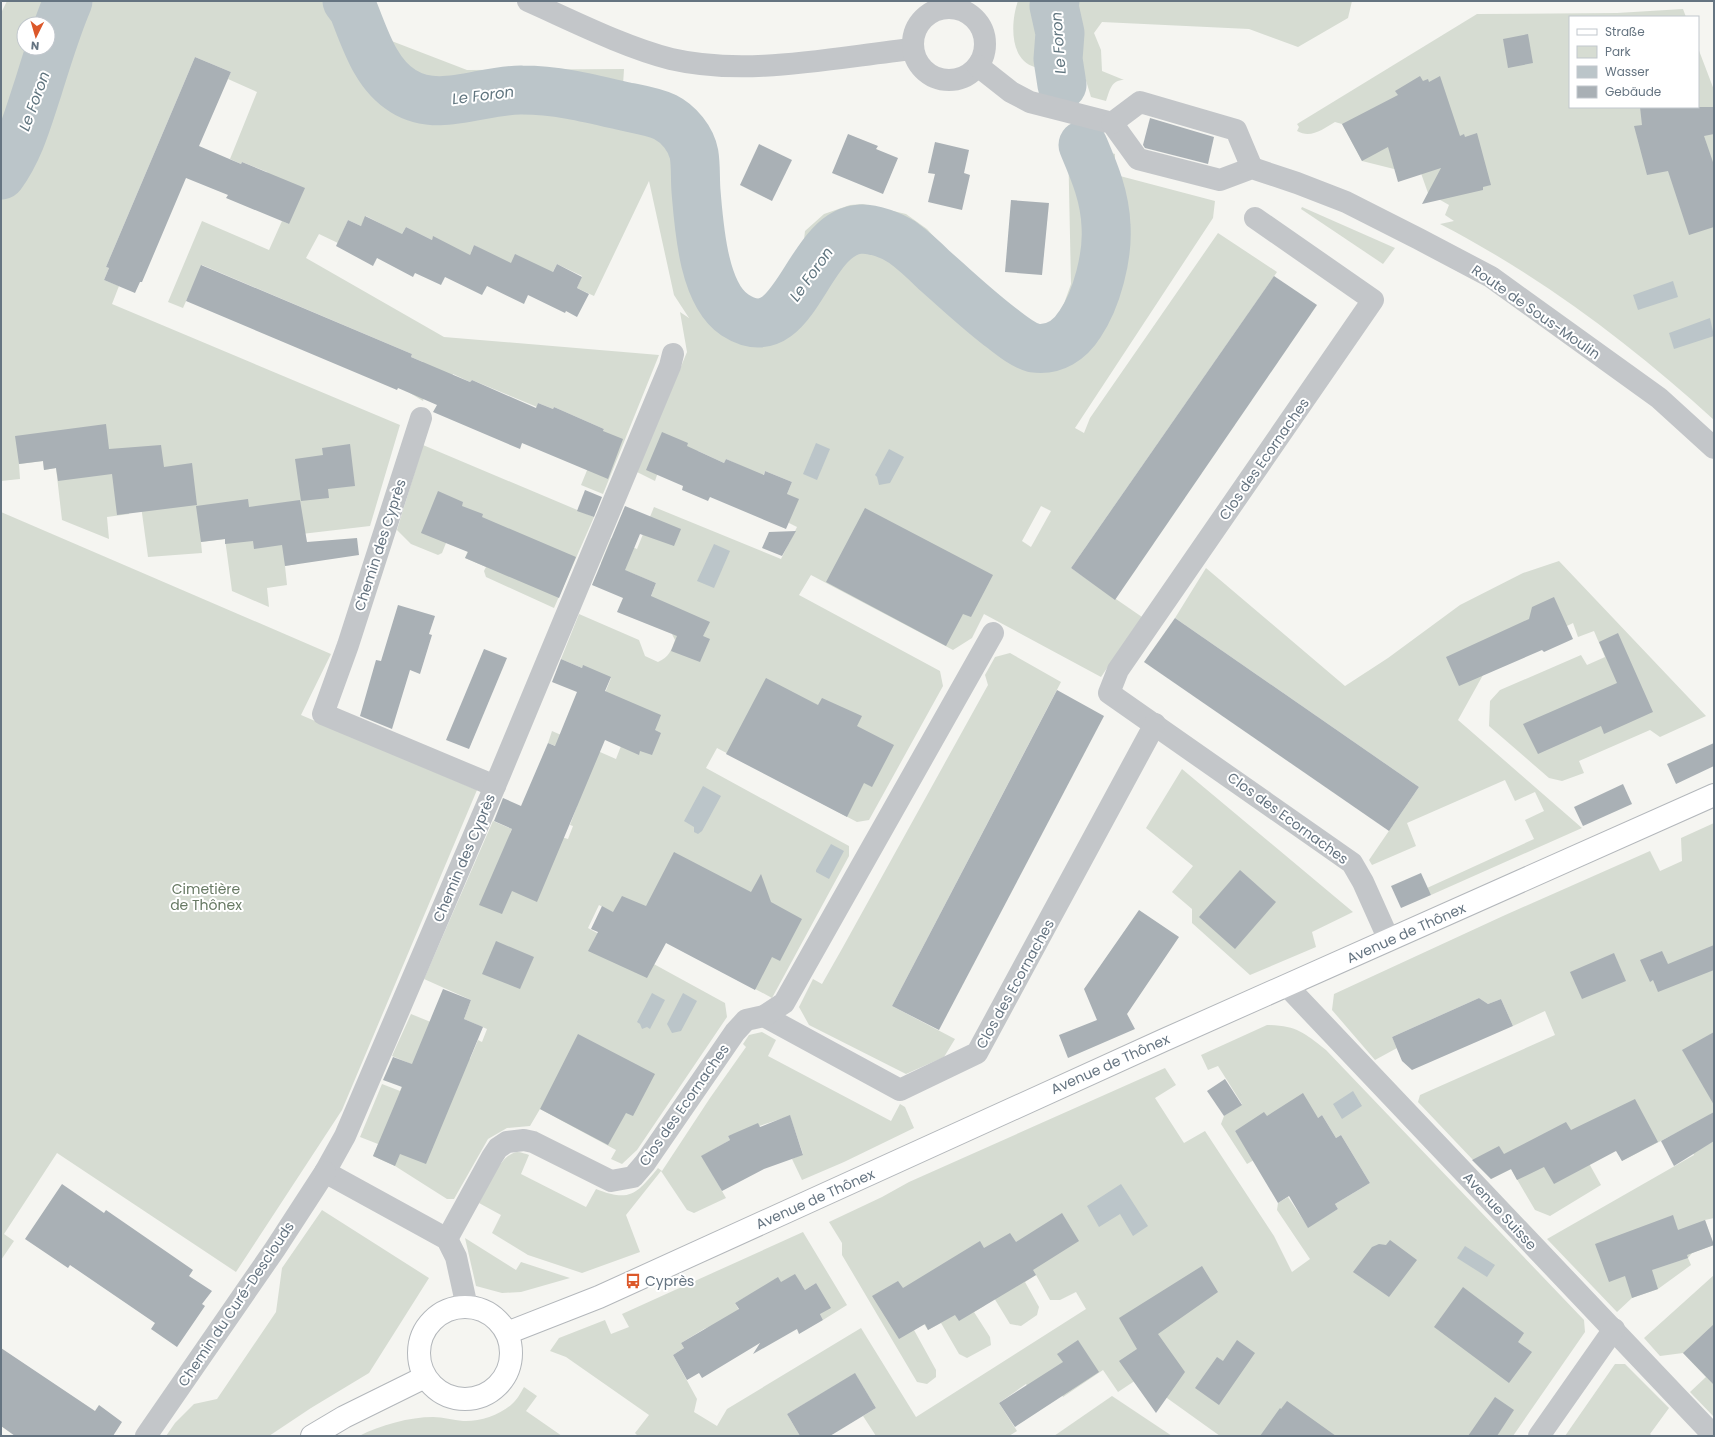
<svg xmlns="http://www.w3.org/2000/svg" width="1715" height="1437" viewBox="0 0 1715 1437" font-family="Poppins,sans-serif">
  <style>
    .green { fill: #d6dcd2; fill-rule: evenodd }
    .water { fill: #bbc5c9 }
    .lines { fill: none; stroke-linecap: round; stroke-linejoin: round }
    .river { stroke: #bbc5c9; stroke-width: 49 }
    .building { fill: #a9b0b5 }
    .major-casing { stroke: #b3b7bb; stroke-width: 24 }
    .minor { stroke: #c3c6c9; stroke-width: 22 }
    .major { stroke: #fff; stroke-width: 22 }
    .labels { text-anchor: middle; dominant-baseline: central; stroke-width: 4; stroke-linejoin: round; paint-order: stroke }
    .street-label { font-size: 14px; fill: #657481; stroke: #fff }
    .park-label { font-size: 14px; fill: #677963; stroke: #fff }
    .poi-label { font-size: 14px; fill: #657481; stroke: #fff; text-anchor: start }
    .water-label { font-size: 15px; font-style: italic; fill: #60757f; stroke: #fff }
  </style>
  <rect width="100%" height="100%" fill="#f5f5f1"/>
  <g class="green">
    <path d="M7,1H56L44,21V24H24V48H45V50L17,132L1,162V13Z"/>
    <path d="M77,1H333L350,38L343,1H374L389,40L467,70L624,69L623,85L655,92L668,97L701,133L719,193L728,282L760,305L803,248L805,231L824,214L850,205L863,204L906,214L927,229L978,286L1033,331L1056,326L1071,284L1068,139L1115,154V163L1120,176L1215,201L1213,218L1075,428L1084,433L1090,418L1218,233L1277,272L1071,568L1142,617L1101,677L984,614L972,638L953,650L811,575L799,595L940,671L943,686L869,820L857,822L717,748L706,768L849,846V856L772,998L599,905L588,928L725,1003L727,1017L637,1150L622,1164L611,1159L616,1150L540,1109L530,1126L507,1128L488,1139L454,1199H447L395,1166L373,1156L378,1144L360,1137L382,1084L400,1091L411,1064L392,1056L411,1014L443,1027L436,1045L470,1059L478,1040L482,1042L487,1029L464,1019L471,1000L424,979L493,821L512,829L510,833L522,838L552,834L568,839L573,826L570,825L577,806L575,754L548,743L552,731L616,759L626,733L605,693L611,678L583,666L582,668L561,659L579,614L639,640L645,656L658,662C669,657 671,651 675,640L672,634L681,612L650,599L656,583L629,572L628,574L601,563L611,538L637,549L654,507L781,559L797,527L789,523L787,494L792,482L765,471L763,476L726,459L724,463L698,451L657,475L655,481L637,472L687,352L680,312L689,318L674,295L649,181L594,296L577,288L582,276L557,264L551,275L510,266L474,245L469,257L433,237L432,240L406,227L400,237L391,229L366,216L361,226L348,220L338,243L319,234L306,258L444,337L659,355L603,494L581,485L604,429L554,407L553,409L538,403L537,407L472,380L470,382L453,374L446,390L428,385L423,401L410,393L423,362L411,357L412,354L202,265L183,308L168,302L202,221L269,250L282,221L289,224L267,172L242,162L241,164L230,159L257,92L228,79L231,72L195,57L106,267L109,268L104,280L119,286L112,304L400,425L370,526L293,535L297,564L285,566L287,585L267,588L269,607L232,591L225,539L201,542L202,553L148,557L138,484L127,485L129,514L107,517L109,539L62,520L56,468L44,470L43,461L19,464L20,479L1,481V184L17,160ZM1041,506L1051,511L1031,547L1022,541Z"/>
    <path d="M1018,1H1041L1044,69C1040,68 1036,68 1032,66C1009,57 1011,20 1018,1Z"/>
    <path d="M1076,1H1352L1348,18L1298,47L1249,29L1102,22L1094,33L1101,50L1102,71L1124,80C1111,80 1110,90 1106,101L1091,97L1067,18L1071,7Z"/>
    <path d="M1683,9L1686,17H1570V107H1698V48L1714,90V420C1632,345 1539,275 1440,224L1454,221L1445,215L1449,205L1428,193L1417,162L1394,169L1362,161L1342,124L1335,122C1323,129 1311,139 1297,131L1299,127L1297,124L1477,14L1617,13Z"/>
    <path d="M1302,207L1395,248L1383,264L1301,209Z"/>
    <path d="M423,445L594,517L554,608L486,577L484,571L486,567L465,558L477,529L446,543L442,553L438,555L411,544L397,530Z"/>
    <path d="M1,512L331,654L301,715L477,790L342,1110L236,1272L57,1153L4,1234L14,1241L1,1260Z"/>
    <path d="M1559,561L1706,716L1660,737L1650,730L1579,761L1584,773L1562,781L1549,778L1489,726L1490,701L1500,690L1581,655L1587,665L1605,657L1594,631L1578,637L1573,623L1567,626L1483,675L1458,720L1582,828L1431,895L1427,888L1534,839L1525,820L1544,811L1535,792L1515,801L1505,780L1407,823L1416,846L1372,865L1369,860L1419,787L1175,618L1206,568L1345,686L1388,658L1460,605L1523,573Z"/>
    <path d="M1010,653L1061,682L892,1006L955,1039L944,1057L906,1074L809,1025L799,1007L813,979L822,984L843,947L988,685L985,675L995,657Z"/>
    <path d="M1182,769L1353,912L1312,932L1316,947L1250,975L1192,923V909L1172,892L1193,866L1146,828Z"/>
    <path d="M1714,823V1218L1705,1220L1714,1245L1692,1253L1688,1258L1691,1265L1658,1289L1632,1298L1617,1312L1547,1239L1694,1155L1682,1130L1622,1161L1613,1144L1586,1158L1601,1185L1550,1216L1535,1210L1511,1169L1491,1179L1418,1102L1420,1095L1555,1035L1545,1011L1513,1026L1501,999L1488,1004L1479,998L1392,1037L1397,1048L1375,1060L1332,1010L1334,994L1503,916L1650,851L1660,871L1682,861L1681,838Z"/>
    <path d="M1267,1025C1297,1026 1303,1032 1326,1050L1584,1320L1585,1332L1513,1436H1220L1139,1378L1118,1392L1103,1370L1063,1397L1062,1395L1030,1390L1026,1384L999,1403L1017,1431L1009,1436H876L863,1416L876,1408L855,1374L787,1414L800,1436H638L635,1433L649,1415L566,1357L550,1351L559,1338L605,1320L611,1334L629,1327L622,1314L803,1232L847,1305L823,1320L820,1314L816,1283L805,1290L802,1285L749,1295L735,1303L741,1314L704,1329L681,1343L684,1348L673,1355L697,1399L694,1412L717,1426L727,1409L861,1328L916,1417L1086,1309L1076,1292L1060,1300H1050L1036,1275L1025,1282L1039,1307L1037,1315L1021,1326L1010,1324L991,1293L984,1306L974,1312L990,1337L991,1345L967,1358L959,1354L941,1323L928,1330L924,1324L914,1330L936,1370V1377L927,1384L917,1382L842,1255V1243L829,1222L882,1197L909,1182L1165,1068L1176,1085L1155,1098L1184,1143L1205,1131L1274,1236L1292,1272L1310,1259L1277,1210L1278,1203L1288,1197L1308,1227L1338,1209L1335,1204L1370,1183L1341,1135L1336,1138L1322,1115L1318,1118L1267,1116L1235,1131L1254,1160L1247,1164L1221,1124L1224,1116L1242,1104L1218,1066L1208,1070L1201,1055Z"/>
    <path d="M762,1032L776,1040L768,1056L891,1121L900,1104L905,1107L914,1128L844,1162L802,1180L792,1159L803,1154L790,1116L728,1136L730,1140L702,1156L726,1198L694,1213L687,1210L661,1171L626,1215L640,1252L582,1273L528,1255L492,1233L501,1215L479,1203C487,1188 499,1155 517,1152C521,1152 526,1154 529,1155L521,1174L586,1207L596,1189C631,1203 637,1193 658,1168L662,1171L710,1098L746,1047L743,1044L749,1035Z"/>
    <path d="M322,1210L429,1278L369,1373L311,1408L269,1436H166L175,1423L194,1404L217,1399L276,1312L282,1268Z"/>
    <path d="M465,1238L516,1270L521,1262L570,1278L521,1292L502,1293L476,1286Z"/>
    <path d="M1714,1275V1417L1690,1392L1706,1377L1683,1353L1660,1356L1644,1338Z"/>
    <path d="M1615,1364H1625L1669,1408L1650,1434L1652,1436H1565Z"/>
    <path d="M524,1387L537,1396L526,1411L562,1436H359C380,1425 410,1417 433,1417C443,1417 453,1420 463,1421C479,1422 500,1415 512,1404C517,1400 521,1392 524,1387Z"/>
    <path d="M1112,1396L1172,1436H1054Z"/>
  </g>
  <g class="water">
    <path d="M1673,281L1678,297L1638,310L1633,295Z"/>
    <path d="M1710,318L1714,336L1674,349L1669,333Z"/>
    <path d="M816,443L830,449L817,480L803,474Z"/>
    <path d="M889,449L904,457L890,483L879,485L877,477L875,475Z"/>
    <path d="M714,544L730,551L714,588L697,581Z"/>
    <path d="M703,786L721,796L702,831L698,834L694,832V827L684,821Z"/>
    <path d="M831,844L844,851L829,879L816,872V870Z"/>
    <path d="M652,993L665,1000L650,1029L647,1027L642,1029L640,1024L637,1022Z"/>
    <path d="M683,993L697,1001L681,1031L672,1033L667,1024Z"/>
    <path d="M1353,1091L1362,1106L1342,1119L1333,1104Z"/>
    <path d="M1121,1184L1148,1226L1133,1236L1120,1214L1099,1227L1087,1206Z"/>
    <path d="M1465,1246L1495,1265L1487,1277L1457,1258Z"/>
  </g>
  <g class="lines">
    <g class="river">
      <path d="M347,1L353,9C365,38 375,74 403,91C439,114 483,89 522,90C557,90 589,98 623,106C637,109 652,111 665,117C679,124 691,139 694,154C696,166 695,179 696,191C699,226 703,294 735,315C797,355 805,232 861,229C875,229 891,235 902,242C913,250 924,260 934,270C957,290 979,311 1003,329C1012,336 1023,345 1034,348C1054,351 1070,340 1080,324C1097,299 1108,256 1106,226C1105,196 1094,171 1083,145"/>
      <path d="M1055,1L1054,6L1060,33L1058,59L1062,85"/>
      <path d="M1,175C20,149 28,118 38,88C47,59 56,29 68,1"/>
    </g>
  </g>
  <g class="building">
    <path d="M1528,34L1533,63L1508,68L1503,39Z"/>
    <path d="M195,57L231,72L199,146L241,164L242,162L305,188L289,224L226,198L228,195L186,178L142,282H140L135,293L104,280L109,268L106,267Z"/>
    <path d="M1420,76L1423,81L1428,79L1429,82L1440,76L1460,136L1464,134L1465,137L1477,133L1491,185L1483,187V190L1422,204L1441,168L1398,182L1388,147L1362,161L1342,124L1398,95L1395,91Z"/>
    <path d="M1640,107H1714V134L1704,136L1714,165V227L1689,235L1668,171L1647,175L1634,126L1642,125Z"/>
    <path d="M1150,118L1214,137L1208,164L1145,148L1143,145Z"/>
    <path d="M848,134L878,146L876,149L898,158L883,194L832,173Z"/>
    <path d="M935,142L969,150L964,173L970,175L962,210L928,202L935,174L928,173Z"/>
    <path d="M759,144L792,160L772,201L740,185Z"/>
    <path d="M1011,200L1049,203L1042,275L1005,272Z"/>
    <path d="M365,216L402,234L406,227L432,240L433,236L470,255L474,245L511,263L515,254L553,272L557,264L582,277L577,288L589,294L577,317L566,311L565,313L528,295L524,304L487,286L482,295L445,277L441,285L415,273L413,277L377,258L373,266L336,246L348,220L361,226Z"/>
    <path d="M201,265L412,354L411,357L470,382L472,380L536,408L538,403L553,409L554,407L604,429L603,431L623,439L608,479L522,443L520,449L433,412L437,405L398,388L397,390L371,379L186,301Z"/>
    <path d="M1274,276L1317,305L1115,600L1071,568Z"/>
    <path d="M106,424L109,449L161,445L164,467L192,463L197,505L117,515L112,474L58,481L56,468L44,470L43,461L19,464L15,436Z"/>
    <path d="M662,432L688,443L687,446L724,463L726,459L764,475L765,471L792,482L787,494L799,499L786,529L710,497L708,501L682,490L683,486L646,470Z"/>
    <path d="M350,444L355,486L328,489L329,498L301,501L295,459L323,455L322,448Z"/>
    <path d="M585,490L602,497L594,517L577,511Z"/>
    <path d="M438,491L463,502L462,506L483,514L482,517L576,557L559,598L465,558L468,552L421,533Z"/>
    <path d="M248,499L249,507L300,500L307,542L357,538L359,555L285,566L282,545L254,549L253,541L225,544V539L201,542L196,506Z"/>
    <path d="M625,506L681,529L674,546L640,534L625,570L656,583L651,596L710,622L703,636L710,639L700,662L671,651L677,636L617,612L623,598L592,585Z"/>
    <path d="M865,508L993,575L971,617L963,614L946,646L826,582Z"/>
    <path d="M796,531L782,556L762,548L769,532Z"/>
    <path d="M1554,597L1573,639L1544,652L1542,650L1459,686L1446,657L1529,619L1532,607Z"/>
    <path d="M398,605L435,616L429,634L432,635L420,674L410,670L392,729L360,716L376,660L381,661Z"/>
    <path d="M1175,618L1419,787L1389,831L1144,662Z"/>
    <path d="M1618,633L1653,712L1604,734L1601,726L1538,754L1523,724L1617,683L1599,642Z"/>
    <path d="M484,649L507,658L469,749L446,740Z"/>
    <path d="M561,659L582,668L583,665L611,677L605,691L661,715L655,730L661,733L652,755L640,751L639,755L605,740L537,902L512,891L502,914L479,905L512,829L494,821L503,798L521,806L548,743L555,746L577,692L552,682Z"/>
    <path d="M766,678L818,705L822,698L862,716L857,726L894,745L872,787L864,783L847,817L726,754Z"/>
    <path d="M1057,690L1104,716L939,1030L892,1006Z"/>
    <path d="M1714,743V766L1676,784L1667,764Z"/>
    <path d="M1623,784L1632,804L1583,826L1574,807Z"/>
    <path d="M674,852L751,892L761,874L771,902L802,919L780,961L772,957L755,990L666,943L647,978L588,951L598,932L591,929L602,906L613,912L622,896L646,906Z"/>
    <path d="M1240,870L1276,902L1235,949L1199,917Z"/>
    <path d="M1421,873L1431,895L1401,908L1391,886Z"/>
    <path d="M1139,910L1179,937L1127,1014L1135,1029L1068,1058L1059,1035L1097,1020L1084,989Z"/>
    <path d="M496,941L534,957L520,989L482,974Z"/>
    <path d="M1714,945V970L1658,992L1653,980L1650,982L1640,960L1662,951L1668,964Z"/>
    <path d="M1614,953L1626,981L1582,999L1570,972Z"/>
    <path d="M443,989L471,1000L464,1019L483,1027L426,1164L400,1154L395,1166L373,1156L402,1087L383,1080L393,1057L412,1064Z"/>
    <path d="M1479,998L1488,1004L1501,999L1513,1026L1412,1070L1402,1061L1392,1037Z"/>
    <path d="M1714,1032V1105L1682,1050Z"/>
    <path d="M578,1034L655,1074L633,1116L626,1113L608,1145L540,1109Z"/>
    <path d="M1225,1079L1242,1105L1224,1116L1207,1091Z"/>
    <path d="M1303,1093L1318,1118L1322,1115L1336,1138L1341,1135L1370,1183L1335,1204L1338,1209L1308,1228L1289,1196L1278,1203L1235,1131L1264,1112L1267,1116Z"/>
    <path d="M1635,1099L1658,1142L1622,1161L1616,1151L1554,1184L1544,1167L1517,1180L1511,1169L1491,1179L1472,1160L1499,1146L1504,1154L1566,1122L1571,1130Z"/>
    <path d="M1714,1112V1141L1674,1166L1661,1141Z"/>
    <path d="M790,1115L803,1155L764,1169L722,1191L701,1156L730,1140L728,1136L758,1123L760,1127Z"/>
    <path d="M62,1184L104,1213L106,1210L193,1270L189,1276L212,1291L202,1304L205,1306L177,1347L151,1329L155,1323L70,1265L68,1268L25,1239Z"/>
    <path d="M1062,1213L1079,1241L1033,1270L1036,1275L959,1321L955,1315L928,1330L925,1324L899,1339L872,1296L898,1281L903,1288L980,1241L984,1248L1010,1233L1016,1242Z"/>
    <path d="M1673,1215L1678,1230L1705,1220L1714,1245L1687,1255L1688,1258L1652,1270L1658,1289L1632,1298L1625,1276L1609,1282L1595,1244Z"/>
    <path d="M1390,1240L1417,1260L1389,1297L1353,1272L1372,1247L1379,1244L1386,1245Z"/>
    <path d="M1202,1266L1218,1292L1158,1334L1185,1372L1156,1413L1119,1361L1137,1349L1119,1318Z"/>
    <path d="M795,1274L805,1290L816,1283L831,1308L820,1314L823,1320L799,1334L797,1329L753,1354L760,1343L702,1378L699,1373L687,1380L673,1355L684,1348L681,1343L739,1309L735,1303L778,1277L781,1282Z"/>
    <path d="M1463,1287L1524,1333L1518,1342L1532,1352L1509,1383L1434,1327Z"/>
    <path d="M1714,1324V1385L1683,1353Z"/>
    <path d="M1078,1340L1099,1372L1015,1427L999,1403L1063,1362L1057,1354Z"/>
    <path d="M1237,1340L1255,1353L1219,1405L1195,1388L1217,1357L1223,1361Z"/>
    <path d="M1,1348L95,1411L99,1405L122,1422L113,1436H15L1,1426Z"/>
    <path d="M855,1373L876,1408L830,1436H800L787,1414Z"/>
    <path d="M1495,1397L1514,1410L1497,1436H1468Z"/>
    <path d="M1287,1401L1336,1436H1260L1280,1408L1281,1409Z"/>
  </g>
  <g class="lines">
    <defs>
      <g id="major">
        <circle cx="465" cy="1353" r="46"/>
        <path d="M507,1333L599,1297L1164,1040L1714,795"/>
        <path d="M312,1436L344,1417L425,1377"/>
      </g>
    </defs>
    <use href="#major" class="major-casing"/>
    <g class="minor">
      <path d="M528,1C573,21 624,47 671,59C748,77 836,57 913,49"/>
      <circle cx="949" cy="44" r="36"/>
      <path d="M978,66L1011,92L1030,102L1112,123L1138,159L1220,180L1252,168L1297,183L1346,202L1419,239L1491,277L1659,398L1714,448"/>
      <path d="M1112,123L1140,102L1236,130L1252,168"/>
      <path d="M1255,218L1373,300L1118,670L1109,693L1352,863L1363,882L1389,940"/>
      <path d="M421,418L348,645L323,714L495,786"/>
      <path d="M1287,986L1714,1436"/>
      <path d="M764,1016L900,1090L977,1053L1155,724"/>
      <path d="M447,1239L492,1157L498,1148L507,1142L524,1140L533,1142L611,1181L633,1177L645,1163L735,1032L746,1020L764,1016L784,1003L993,633"/>
      <path d="M467,1307L456,1257L447,1239L325,1172L345,1136L495,786L670,366L673,354"/>
      <path d="M146,1436L275,1249L325,1172"/>
      <path d="M1539,1436L1614,1329"/>
    </g>
    <use href="#major" class="major"/>
  </g>
  <defs>
    <symbol id="bus-bare" viewBox="-9 -9 18 18"><path d="M-5-6H5V4H4V6H2V4H-2V6H-4V4H-5ZM-3.5-4V0h7V-4ZM-3.5 1.2v1.5H-2V1.2ZM2 1.2v1.5H3.5V1.2Z" fill="#dc582a" stroke="#fff" stroke-width="2.5" paint-order="stroke"/></symbol>
  </defs>
  <g fill-rule="evenodd">
    <use href="#bus-bare" x="622" y="1270" width="22" height="22"/>
  </g>
  <g class="labels">
    <g class="street-label">
      <text transform="translate(1536 312) rotate(35)">Route de Sous-Moulin</text>
      <text transform="translate(1264 459) rotate(-55)">Clos des Ecornaches</text>
      <text transform="translate(380 545) rotate(-72)">Chemin des Cyprès</text>
      <text transform="translate(1288 818) rotate(36)">Clos des Ecornaches</text>
      <text transform="translate(464 858) rotate(-67)">Chemin des Cyprès</text>
      <text transform="translate(1406 933) rotate(-24)">Avenue de Thônex</text>
      <text transform="translate(1015 984) rotate(-61)">Clos des Ecornaches</text>
      <text transform="translate(1110 1064) rotate(-24)">Avenue de Thônex</text>
      <text transform="translate(684 1105) rotate(-55)">Clos des Ecornaches</text>
      <text transform="translate(815 1199) rotate(-24)">Avenue de Thônex</text>
      <text transform="translate(1500 1211) rotate(47)">Avenue Suisse</text>
      <text transform="translate(236 1304) rotate(-56)">Chemin du Curé-Desclouds</text>
    </g>
    <g class="park-label">
      <text x="206" y="889">Cimetière<tspan x="206" dy="16">de Thônex</tspan></text>
    </g>
    <g class="poi-label">
      <text x="645" y="1281">Cyprès</text>
    </g>
    <g class="water-label">
      <text transform="translate(1058 43) rotate(-94)">Le Foron</text>
      <text transform="translate(483 95) rotate(-7)">Le Foron</text>
      <text transform="translate(34 101) rotate(-70)">Le Foron</text>
      <text transform="translate(811 274) rotate(-54)">Le Foron</text>
    </g>
  </g>
  <rect width="1715" height="1437" fill="none" stroke="#657481" stroke-width="4"/>
  <rect x="1569" y="16" width="130" height="92" fill="#ffffff" stroke="#c1c7cd"/>
  <rect x="1577" y="29" width="20" height="6" fill="#ffffff" stroke="#c1c7cd"/>
  <text x="1605" y="36" font-size="12" fill="#657481">Straße</text>
  <rect x="1577" y="46" width="20" height="12" fill="#d6dcd2" stroke="#c1c7cd"/>
  <text x="1605" y="56" font-size="12" fill="#657481">Park</text>
  <rect x="1577" y="66" width="20" height="12" fill="#bbc5c9" stroke="#c1c7cd"/>
  <text x="1605" y="76" font-size="12" fill="#657481">Wasser</text>
  <rect x="1577" y="86" width="20" height="12" fill="#a9b0b5" stroke="#c1c7cd"/>
  <text x="1605" y="96" font-size="12" fill="#657481">Gebäude</text>
  <g transform="translate(36 36) rotate(185)"><circle r="19" fill="#ffffff" stroke="#c1c7cd"/>
  <path d="M0-3L7 15L0 10L-7 15Z" fill="#dc582a"/>
  <text y="-6" font-size="11" font-weight="bold" text-anchor="middle" fill="#657481">N</text>
  </g>
</svg>
